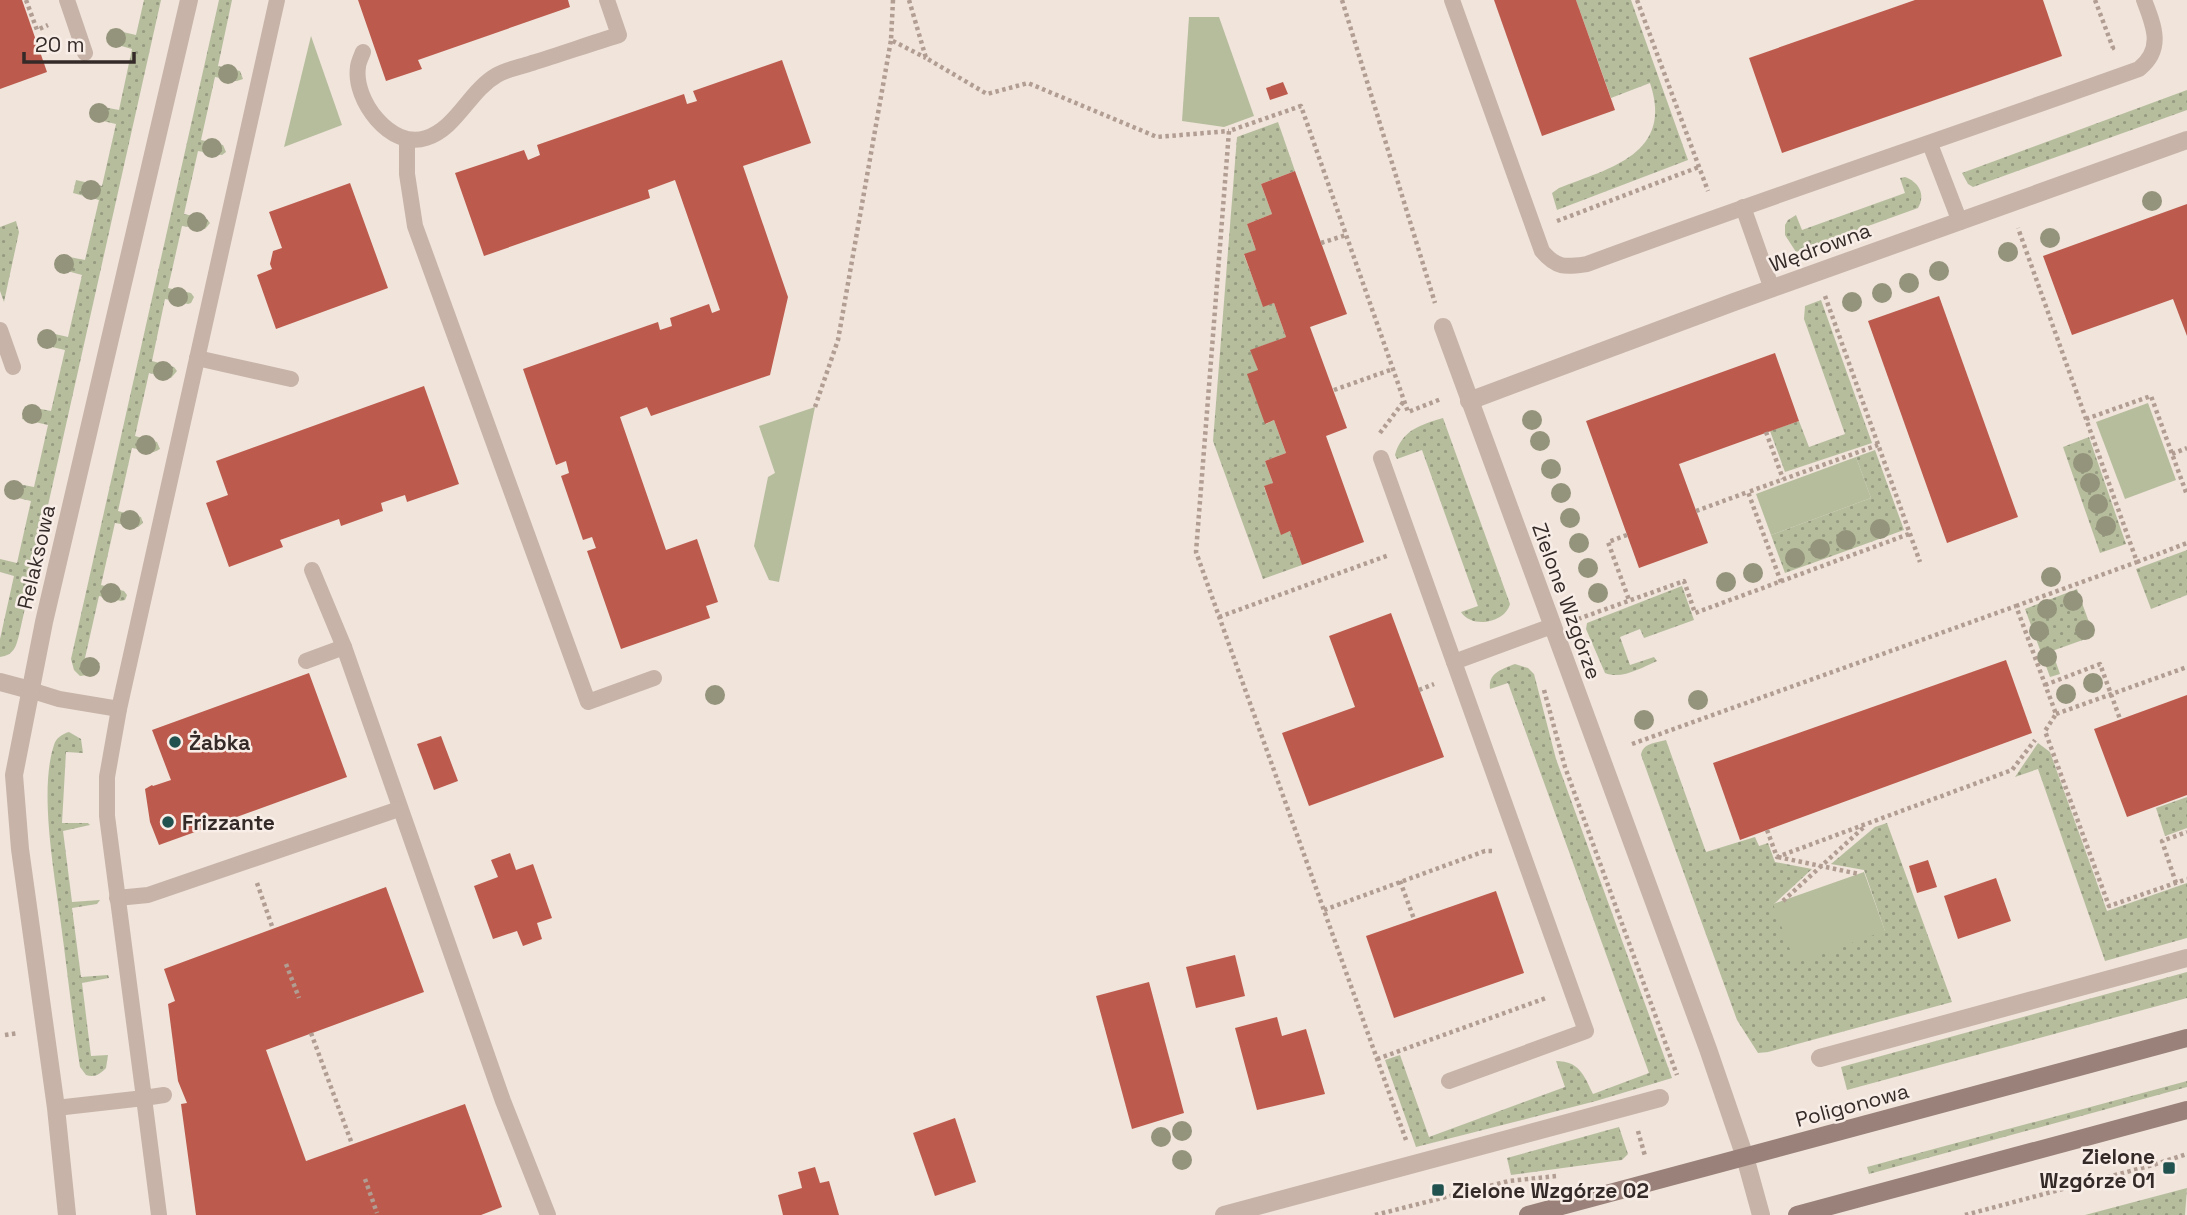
<svg xmlns="http://www.w3.org/2000/svg" width="2187" height="1215" viewBox="0 0 2187 1215" font-family="'Space Grotesk',sans-serif">
  <style>
    .grass { fill: url(#grass-dots) }
    .park { fill: #b6bd9d }
    .building { fill: #bc5b4d }
    .lines { fill: none; stroke-linecap: round; stroke-linejoin: round }
    .path { stroke: #b29d93; stroke-width: 4.5; stroke-dasharray: 3.5 3.5; stroke-linecap: butt }
    .service { stroke: #c7b3a8; stroke-width: 16 }
    .minor { stroke: #c7b3a8; stroke-width: 18 }
    .secondary { stroke: #9a827a; stroke-width: 18 }
    .tree { fill: #94937b }
    .poi-dot { fill: #215250; stroke: #f8eee7; stroke-width: 2.5 }
    .labels { text-anchor: middle; dominant-baseline: central; stroke-width: 5; stroke-linejoin: round; paint-order: stroke }
    .street-label { font-size: 21px; fill: #342a28; stroke: #f8eee7 }
    .poi-label { font-size: 21px; font-weight: bold; fill: #342a28; stroke: #f8eee7; text-anchor: start }
  </style>
  <defs>
    <pattern id="grass-dots" width="8" height="8" patternUnits="userSpaceOnUse" patternTransform="scale(1.75)"><rect width="8" height="8" fill="#b6bd9d"/><path d="M2 2h.1M6 6h.1" fill="none" stroke="#959a80" stroke-width="1.8" stroke-linecap="round"/></pattern>
  </defs>
  <rect width="100%" height="100%" fill="#f0e4db"/>
  <g class="grass">
    <path d="M144,0H161L19,635C16,647 14,655 0,657V639L14,576L0,572V559L17,563L31,501L5,495L8,482L34,487L48,425L22,419L25,406L51,411L65,350L39,344L42,331L68,337L82,275L56,268L59,255L85,260L99,200L73,193L76,180L102,186L116,124L90,118L93,105L119,110L132,49L107,42L110,29L136,35Z"/>
    <path d="M219,0H232L218,66L240,71L243,79L237,81L215,77L201,140L223,145L226,152L222,155L198,151L184,214L207,219L210,223L205,229L182,226L168,288L191,293L194,297L191,303L188,304L165,299L152,361L174,367L177,371L171,378L149,373L135,436L157,442L160,449L154,452L132,448L118,511L141,517L143,523L138,527L115,523L101,585L124,591L127,595L125,600L121,601L99,596L85,658L100,663L94,674L80,676L74,670L71,659Z"/>
    <path d="M1576,0H1631L1688,160L1557,210L1552,193L1559,188C1610,168 1674,154 1650,83L1611,98Z"/>
    <path d="M2187,90V110L1973,187L1968,184L1962,173Z"/>
    <path d="M1278,122L1295,171L1261,184L1272,214L1247,224L1256,250L1244,255L1263,306L1274,303L1286,337L1251,350L1258,370L1266,424L1274,420L1286,453L1265,461L1273,483L1264,487L1281,534L1290,531L1302,565L1263,579L1213,441L1237,137Z"/>
    <path d="M1905,177C1919,182 1926,195 1918,208L1796,252L1785,235V225L1788,220L1796,215L1802,230L1905,193L1900,178Z"/>
    <path d="M16,221L19,232L4,302L0,291V227Z"/>
    <path d="M1821,300L1872,443L1785,472L1770,431L1799,421L1809,447L1845,434L1804,319L1805,306Z"/>
    <path d="M1443,418L1510,604C1505,623 1472,629 1461,612L1478,606L1422,450L1397,459L1395,455C1402,430 1420,425 1443,418Z"/>
    <path d="M2089,437L2126,544L2100,553L2063,447Z"/>
    <path d="M1875,450L1904,530L1785,573L1771,535L1871,498L1856,457Z"/>
    <path d="M2187,550V595L2151,609L2136,569Z"/>
    <path d="M1682,586L1694,620L1644,638L1640,629L1620,637L1630,665L1654,657L1657,661C1641,668 1621,680 1605,673L1586,629L1587,623Z"/>
    <path d="M2077,589L2094,636L2052,651L2060,674L2050,677L2025,609Z"/>
    <path d="M1515,664L1528,668L1534,674L1556,759L1672,1078L1596,1101L1416,1147L1385,1060L1400,1055L1429,1137L1565,1087L1556,1061C1579,1061 1584,1075 1593,1094L1649,1073L1508,683L1490,689C1488,673 1502,669 1515,664Z"/>
    <path d="M69,732L81,739L83,753L66,752L62,823H88L90,825L63,831L72,902L100,900L97,904L72,908L81,977L108,975L109,978L82,983L91,1056L108,1055L106,1068C100,1074 95,1078 86,1075L80,1067C72,1017 67,967 60,917C54,870 39,790 54,745C56,738 62,734 69,732Z"/>
    <path d="M1666,740L1706,852L1755,837L1759,846L1768,843L1775,862L1812,869L1774,904L1885,931L1864,870L1831,864L1875,827L1887,823L1952,1002L1768,1052L1758,1053L1737,1020L1641,755C1643,743 1655,743 1666,740Z"/>
    <path d="M2038,743L2050,752L2107,911L2187,883V938L2105,961L2038,769L2015,777Z"/>
    <path d="M2187,797V828L2165,836L2156,808Z"/>
    <path d="M2187,972V998L1847,1090L1841,1067Z"/>
    <path d="M2187,1081V1087L1869,1174L1867,1167Z"/>
    <path d="M1619,1127L1628,1154L1622,1160L1511,1175L1507,1158Z"/>
    <path d="M2187,1188L2185,1215H2085Z"/>
  </g>
  <g class="park">
    <path d="M1189,17H1219L1254,116L1224,127L1182,121Z"/>
    <path d="M311,36L342,125L284,147Z"/>
    <path d="M2148,403L2176,480L2125,499L2096,422Z"/>
    <path d="M815,407L779,582L769,580L754,546L768,477L775,473L759,426Z"/>
    <path d="M1856,457L1871,498L1771,535L1756,494Z"/>
    <path d="M1864,872L1885,931L1795,963L1773,904Z"/>
  </g>
  <g class="building">
    <path d="M0,0H22L47,72L0,89Z"/>
    <path d="M358,0H568L570,7L418,60L422,69L386,81Z"/>
    <path d="M1494,0H1576L1615,110L1542,136Z"/>
    <path d="M1915,0H2043L2062,56L1782,153L1749,58Z"/>
    <path d="M782,60L811,143L743,166L788,297L770,375L651,416L647,407L620,417L666,550L697,539L718,602L706,606L710,618L621,649L587,551L596,548L592,537L583,540L561,476L569,473L566,461L556,465L523,369L658,322L660,330L672,326L670,318L709,304L712,313L720,310L675,180L648,190L650,198L484,256L455,173L524,150L528,160L540,155L537,145L684,94L687,104L697,101L693,91Z"/>
    <path d="M1283,82L1288,94L1270,100L1266,88Z"/>
    <path d="M1295,171L1347,314L1310,327L1347,428L1326,436L1364,542L1302,565L1290,531L1281,535L1264,486L1273,483L1265,461L1286,453L1274,420L1265,424L1247,374L1258,370L1250,350L1286,337L1274,303L1263,307L1244,254L1256,250L1247,224L1272,214L1261,184Z"/>
    <path d="M350,183L388,288L276,329L257,275L272,269L270,264L273,251L282,248L269,212Z"/>
    <path d="M2187,204V336L2173,299L2072,335L2043,256Z"/>
    <path d="M1939,296L2018,517L1947,543L1868,321Z"/>
    <path d="M1775,353L1799,421L1679,464L1708,543L1639,568L1586,421Z"/>
    <path d="M424,386L459,484L407,502L405,495L381,503L383,511L341,526L339,519L280,540L283,547L229,567L206,503L228,495L216,461Z"/>
    <path d="M1391,613L1444,757L1309,806L1282,733L1355,707L1329,636Z"/>
    <path d="M2006,660L2032,733L1740,840L1713,763Z"/>
    <path d="M309,673L347,777L159,845L150,822L145,789L152,785L153,786L171,780L152,730Z"/>
    <path d="M2187,695V795L2127,817L2094,729Z"/>
    <path d="M441,736L458,781L434,790L417,744Z"/>
    <path d="M510,853L516,870L533,864L552,918L537,923L542,939L523,946L517,931L493,939L474,886L498,877L491,860Z"/>
    <path d="M1928,860L1937,887L1917,893L1909,866Z"/>
    <path d="M1996,878L2011,921L1958,939L1944,896Z"/>
    <path d="M386,887L424,992L266,1050L306,1161L465,1104L502,1207L481,1215H196L181,1104L187,1103L178,1081L168,1004L175,1001L164,969Z"/>
    <path d="M1496,891L1524,973L1394,1018L1366,936Z"/>
    <path d="M1235,955L1245,996L1196,1008L1186,967Z"/>
    <path d="M1149,982L1184,1113L1132,1129L1096,996Z"/>
    <path d="M1277,1017L1282,1036L1306,1029L1325,1094L1257,1110L1235,1028Z"/>
    <path d="M955,1118L976,1182L935,1196L913,1133Z"/>
    <path d="M815,1167L820,1183L829,1181L839,1215H783L778,1195L802,1188L798,1172Z"/>
  </g>
  <g class="lines">
    <g class="path">
      <path d="M26,0L37,30L48,25"/>
      <path d="M893,0L891,40L926,58"/>
      <path d="M909,0L926,58L987,94L1028,83L1157,137L1229,131"/>
      <path d="M1342,0L1435,303"/>
      <path d="M1637,0L1708,191"/>
      <path d="M2095,0L2113,48L2109,49"/>
      <path d="M1557,221L1699,167"/>
      <path d="M1321,243L1346,235"/>
      <path d="M1825,296L1920,562"/>
      <path d="M1334,390L1393,369"/>
      <path d="M815,407L838,340L891,40"/>
      <path d="M2086,419L2151,396L2187,495"/>
      <path d="M1766,432L1783,479"/>
      <path d="M1380,433L1404,401"/>
      <path d="M2172,454L2187,448"/>
      <path d="M1696,511L1748,492"/>
      <path d="M1627,535L1608,542L1629,600"/>
      <path d="M2137,562L2187,543"/>
      <path d="M1781,582L1748,492L1878,445"/>
      <path d="M2016,606L2137,562L2018,228"/>
      <path d="M1219,617L1389,555"/>
      <path d="M1578,619L1684,581L1695,613L1909,534"/>
      <path d="M2045,685L2100,664L2120,719"/>
      <path d="M1419,690L1434,684"/>
      <path d="M1544,690L1565,767L1677,1075"/>
      <path d="M2056,714L2187,667"/>
      <path d="M1632,744L2016,606L2056,714L2045,731L2109,906L2187,879"/>
      <path d="M1767,830L1777,857L2012,770L2035,740"/>
      <path d="M1778,857L1859,874"/>
      <path d="M1400,881L1414,919"/>
      <path d="M257,883L273,929"/>
      <path d="M2176,883L2162,841L2187,832"/>
      <path d="M1783,901L1864,827"/>
      <path d="M1324,910L1485,851H1494"/>
      <path d="M286,964L299,998"/>
      <path d="M311,1033L352,1144"/>
      <path d="M5,1035L18,1033"/>
      <path d="M1377,1059L1546,998"/>
      <path d="M1638,1131L1645,1156"/>
      <path d="M1406,1140L1196,552L1229,131L1301,106L1408,412L1441,399"/>
      <path d="M365,1179L377,1213"/>
      <path d="M1375,1215L1509,1181L1557,1176"/>
      <path d="M1965,1215L2153,1165L2187,1154"/>
    </g>
    <g class="service">
      <path d="M67,0L85,53"/>
      <path d="M1452,0L1542,251C1557,269 1566,267 1587,264C1770,196 1955,135 2139,69C2164,49 2154,26 2144,0"/>
      <path d="M363,52C361,57 358,63 358,67C353,100 391,150 426,138C457,128 469,91 497,75C507,69 521,67 532,63C561,54 590,44 619,35L607,0"/>
      <path d="M407,141V174L415,226L588,702L654,678"/>
      <path d="M1930,144L1960,222"/>
      <path d="M1743,207L1772,289"/>
      <path d="M0,330L13,367"/>
      <path d="M197,358L291,379"/>
      <path d="M1381,458L1454,662"/>
      <path d="M312,570L344,647"/>
      <path d="M306,661L344,647L503,1101L548,1215"/>
      <path d="M30,690L59,699L119,709"/>
      <path d="M117,898L148,895L399,809"/>
      <path d="M1449,1081L1586,1031L1454,662L1552,626"/>
      <path d="M164,1095L144,1098L107,816V777L119,709L277,0"/>
      <path d="M56,1108L144,1098L159,1215"/>
    </g>
    <g class="minor">
      <path d="M1443,327L1708,1049L1745,1157L1761,1215"/>
      <path d="M1469,401L1734,302L2187,140"/>
      <path d="M0,682L30,690"/>
      <path d="M1820,1058L2187,958"/>
      <path d="M67,1215L56,1108L20,849L14,775L44,622L189,0"/>
      <path d="M1224,1215L1660,1098"/>
    </g>
    <g class="secondary">
      <path d="M1528,1215L2187,1038"/>
      <path d="M1797,1215L2187,1110"/>
    </g>
  </g>
  <g class="tree">
    <circle cx="116" cy="38" r="10"/>
    <circle cx="228" cy="74" r="10"/>
    <circle cx="99" cy="113" r="10"/>
    <circle cx="212" cy="148" r="10"/>
    <circle cx="91" cy="190" r="10"/>
    <circle cx="2152" cy="201" r="10"/>
    <circle cx="197" cy="222" r="10"/>
    <circle cx="2050" cy="238" r="10"/>
    <circle cx="2008" cy="252" r="10"/>
    <circle cx="64" cy="264" r="10"/>
    <circle cx="1939" cy="271" r="10"/>
    <circle cx="1909" cy="283" r="10"/>
    <circle cx="1882" cy="293" r="10"/>
    <circle cx="178" cy="297" r="10"/>
    <circle cx="1852" cy="302" r="10"/>
    <circle cx="47" cy="339" r="10"/>
    <circle cx="163" cy="371" r="10"/>
    <circle cx="32" cy="414" r="10"/>
    <circle cx="1532" cy="420" r="10"/>
    <circle cx="1540" cy="441" r="10"/>
    <circle cx="146" cy="445" r="10"/>
    <circle cx="2083" cy="463" r="10"/>
    <circle cx="1551" cy="469" r="10"/>
    <circle cx="2090" cy="483" r="10"/>
    <circle cx="14" cy="490" r="10"/>
    <circle cx="1561" cy="493" r="10"/>
    <circle cx="2098" cy="504" r="10"/>
    <circle cx="1570" cy="518" r="10"/>
    <circle cx="130" cy="520" r="10"/>
    <circle cx="2106" cy="526" r="10"/>
    <circle cx="1880" cy="529" r="10"/>
    <circle cx="1846" cy="540" r="10"/>
    <circle cx="1579" cy="543" r="10"/>
    <circle cx="1820" cy="549" r="10"/>
    <circle cx="1795" cy="558" r="10"/>
    <circle cx="1588" cy="568" r="10"/>
    <circle cx="1753" cy="573" r="10"/>
    <circle cx="2051" cy="577" r="10"/>
    <circle cx="1726" cy="582" r="10"/>
    <circle cx="111" cy="593" r="10"/>
    <circle cx="1598" cy="593" r="10"/>
    <circle cx="2073" cy="601" r="10"/>
    <circle cx="2047" cy="609" r="10"/>
    <circle cx="2085" cy="630" r="10"/>
    <circle cx="2039" cy="631" r="10"/>
    <circle cx="2047" cy="657" r="10"/>
    <circle cx="90" cy="667" r="10"/>
    <circle cx="2093" cy="683" r="10"/>
    <circle cx="2066" cy="694" r="10"/>
    <circle cx="715" cy="695" r="10"/>
    <circle cx="1698" cy="700" r="10"/>
    <circle cx="1644" cy="720" r="10"/>
    <circle cx="1182" cy="1131" r="10"/>
    <circle cx="1161" cy="1137" r="10"/>
    <circle cx="1182" cy="1160" r="10"/>
  </g>
  <g class="poi-dot">
    <circle cx="175" cy="742" r="7"/>
    <circle cx="168" cy="822" r="7"/>
    <rect x="2162" y="1161" width="14" height="14" rx="3.5"/>
    <rect x="1431" y="1183" width="14" height="14" rx="3.5"/>
  </g>
  <g class="labels">
    <g class="street-label">
      <text transform="translate(1820 247) rotate(-20)">Wędrowna</text>
      <text transform="translate(36 557) rotate(-77)">Relaksowa</text>
      <text transform="translate(1567 601) rotate(70)">Zielone Wzgórze</text>
      <text transform="translate(1852 1105) rotate(-15)">Poligonowa</text>
    </g>
    <g class="poi-label">
      <text x="189" y="742">Żabka</text>
      <text x="182" y="822">Frizzante</text>
      <text x="2155" y="1156" text-anchor="end">Zielone<tspan x="2155" dy="24">Wzgórze 01</tspan></text>
      <text x="1452" y="1190">Zielone Wzgórze 02</text>
    </g>
  </g>
  <path d="M24 52v10h110v-10" fill="none" stroke="#342a28" stroke-width="3.5"/>
  <text x="35" y="52" font-size="21" fill="#342a28" stroke="#f8eee7" stroke-width="5" paint-order="stroke">20 m</text>
</svg>
